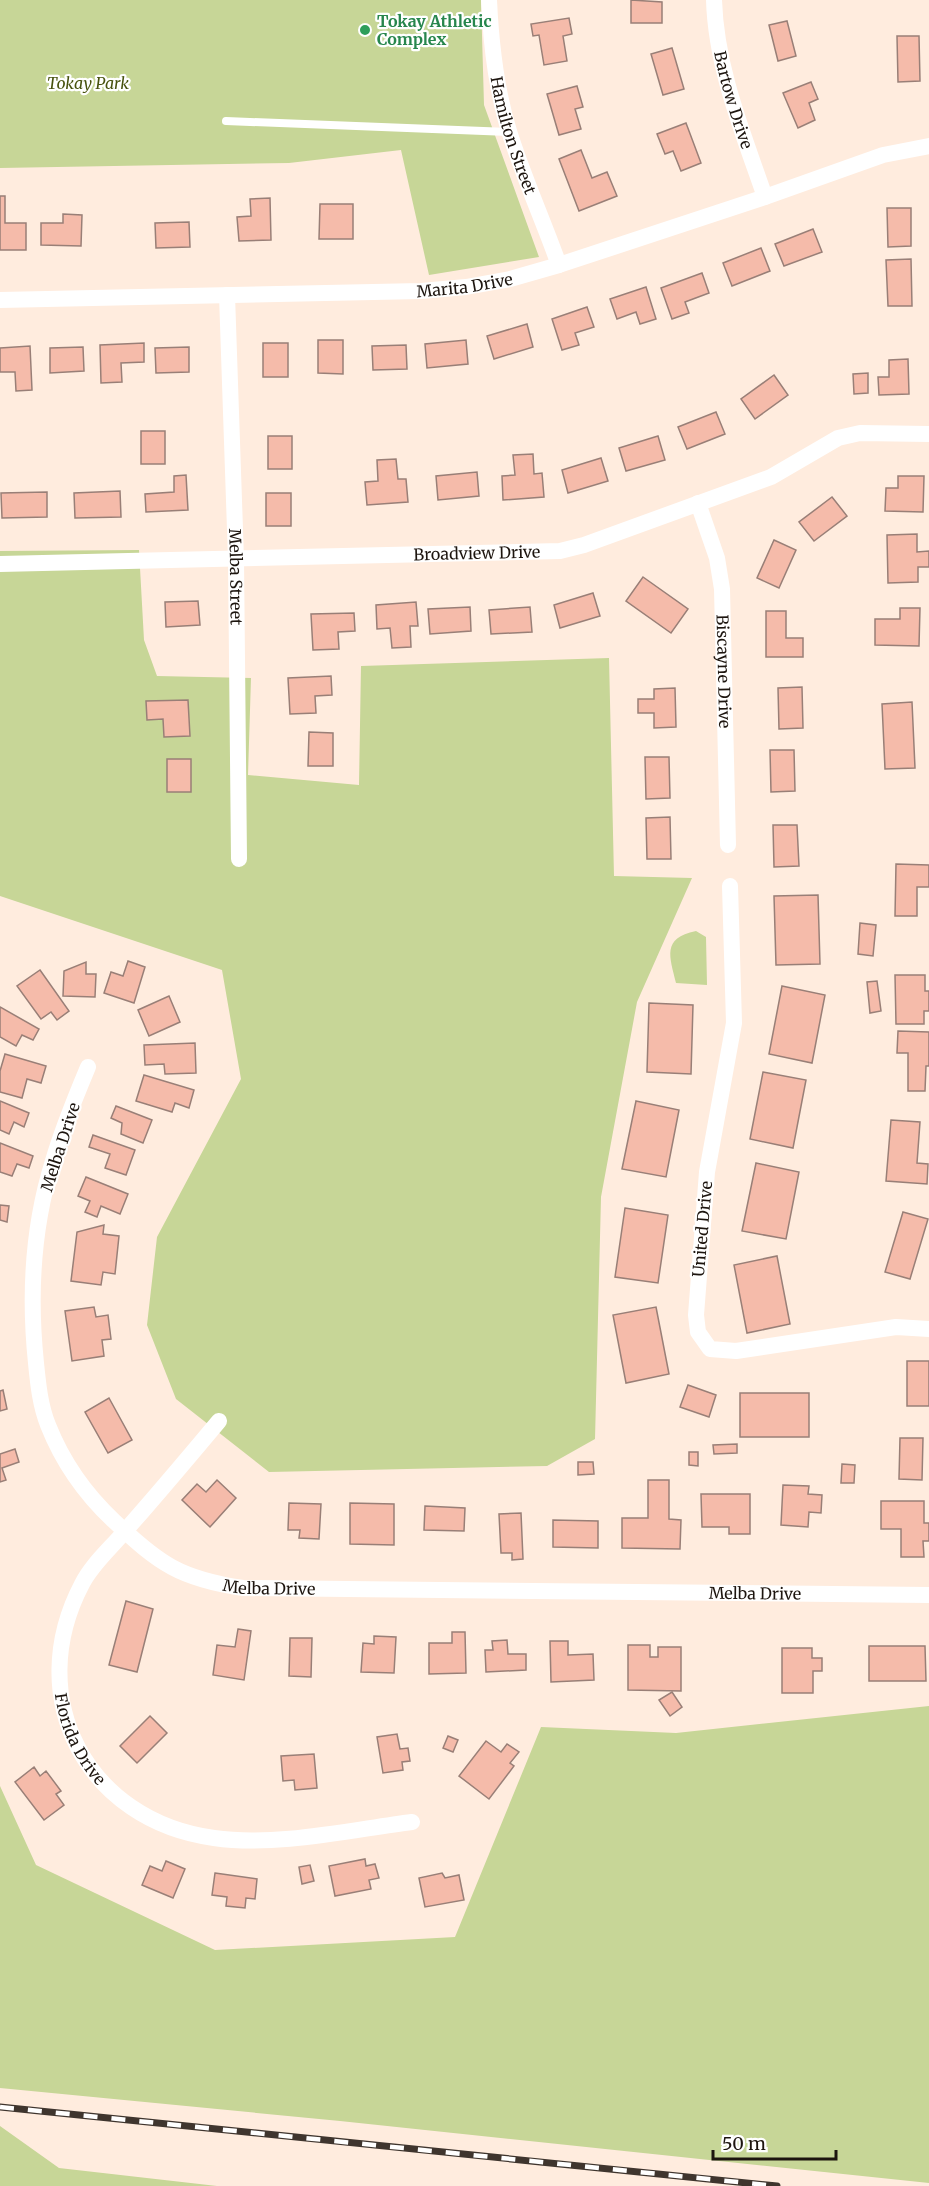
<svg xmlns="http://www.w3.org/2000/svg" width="929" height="2186" viewBox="0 0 929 2186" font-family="Merriweather,serif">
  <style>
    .green { fill: #c7d697 }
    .building { fill: #f5bbaa; stroke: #997f77; stroke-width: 1.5 }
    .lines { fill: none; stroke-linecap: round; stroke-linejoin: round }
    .lane { stroke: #fff; stroke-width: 8 }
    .street { stroke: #fff; stroke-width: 16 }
    .rail-casing { stroke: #3f352e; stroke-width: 7 }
    .rail { stroke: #fff; stroke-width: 4.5; stroke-dasharray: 14; stroke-linecap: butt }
    .leisure-dot { fill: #2e9e5b; stroke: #fff; stroke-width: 2 }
    .labels { text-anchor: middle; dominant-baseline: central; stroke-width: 4.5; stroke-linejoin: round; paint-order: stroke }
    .leisure-label { font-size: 16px; font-weight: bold; fill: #27864d; stroke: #fff; text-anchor: start }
    .park-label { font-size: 16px; font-style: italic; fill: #47520e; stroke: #fff }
    .street-label { font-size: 16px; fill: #1d150f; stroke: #fff }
  </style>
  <rect width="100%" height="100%" fill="#ffecde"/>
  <g class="green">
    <path d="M0,0H481L484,105L539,257L429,275L401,150L289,163L0,168Z"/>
    <path d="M139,550L144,640L157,676L251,678L248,775L359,785L361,666L609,658L614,876L692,878L637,1002L601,1197L595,1439L547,1466L269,1472L176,1399L147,1325L157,1237L241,1079L222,970L0,896V551Z"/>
    <path d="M696,931L706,937L707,985L676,983C670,957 661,938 696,931Z"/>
    <path d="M929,1706V2183L340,2121L0,2088V1786L36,1865L215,1950L455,1937L541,1727L676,1733Z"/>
    <path d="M0,2126L59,2168L217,2186H0Z"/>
  </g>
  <g class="building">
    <path d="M631,0L662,2V23H631Z"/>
    <path d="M569,18L572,34L563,36L567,61L544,65L539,35L533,36L531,24Z"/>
    <path d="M787,21L796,56L778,61L769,25Z"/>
    <path d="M897,36H919L920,81L898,82Z"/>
    <path d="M672,48L684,89L663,95L651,54Z"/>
    <path d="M811,82L818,99L809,103L815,120L798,128L783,93Z"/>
    <path d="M577,86L583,107L575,109L581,129L559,135L547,94Z"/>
    <path d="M686,123L701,163L681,171L673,151L665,154L657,134Z"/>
    <path d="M581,150L592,178L607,172L617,196L579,211L559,159Z"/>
    <path d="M0,196H5V223H26V250H0Z"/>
    <path d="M270,198L271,240L239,241L237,217L251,216L250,199Z"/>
    <path d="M320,204H353V239H319Z"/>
    <path d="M887,208H911V246L888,247Z"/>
    <path d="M63,214L82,215L81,246L41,245V223H63Z"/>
    <path d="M189,222L190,247L156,248L155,223Z"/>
    <path d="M813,229L822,252L784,266L775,244Z"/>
    <path d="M761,248L770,271L732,286L723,263Z"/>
    <path d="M911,259L912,306H888L886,260Z"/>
    <path d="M702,273L709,293L685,302L689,313L672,319L661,288Z"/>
    <path d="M646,287L656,319L640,324L636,312L617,319L610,299Z"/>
    <path d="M587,307L594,327L575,333L579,345L562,350L552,319Z"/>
    <path d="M527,324L533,347L494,359L487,336Z"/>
    <path d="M318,340H343V374L318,373Z"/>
    <path d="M466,340L468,364L427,368L425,344Z"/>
    <path d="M144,343V362L121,363L122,382L101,383L100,345Z"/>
    <rect x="263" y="343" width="25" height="34"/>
    <path d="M406,345L407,369L373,370L372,346Z"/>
    <path d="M30,346L32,390L16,391L15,372H0V348Z"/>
    <path d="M83,347L84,371L50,373V348Z"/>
    <path d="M189,347V372L156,373L155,348Z"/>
    <path d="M908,359L909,394L879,395L878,377H889V360Z"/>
    <path d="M868,373V393L854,394L853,374Z"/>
    <path d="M774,375L788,395L755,419L741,399Z"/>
    <path d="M716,412L725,434L687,449L678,427Z"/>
    <rect x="141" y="431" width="24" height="33"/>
    <rect x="268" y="436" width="24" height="33"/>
    <path d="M658,436L665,460L626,471L619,448Z"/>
    <path d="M533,454L534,474L542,473L544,497L503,500L502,476L515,475L513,455Z"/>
    <path d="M601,458L608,481L568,493L562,470Z"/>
    <path d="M396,459L398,479H406L408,502L367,505L365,482L378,481L377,460Z"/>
    <path d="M477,472L479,496L438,500L436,476Z"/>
    <path d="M186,475L188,510L146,512L145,494L174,492V476Z"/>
    <path d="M898,476H924L923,512L885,511L886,488H898Z"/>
    <path d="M120,491L121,517L75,518L74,493Z"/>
    <path d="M47,492V517L2,518L1,493Z"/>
    <rect x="266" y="493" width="25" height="33"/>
    <path d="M832,497L847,516L814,541L799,522Z"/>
    <path d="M917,534V552L929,551V567H918V582L888,583L887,535Z"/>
    <path d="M774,540L796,550L779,588L757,578Z"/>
    <path d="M643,577L688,609L671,633L626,601Z"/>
    <path d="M593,593L600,616L560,628L554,605Z"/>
    <path d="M198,601L200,625L166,627L165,602Z"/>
    <path d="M416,602L418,626H410L411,647L392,648L390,628L377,629L376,605Z"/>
    <path d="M470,607L471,631L430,634L428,609Z"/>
    <path d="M530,607L532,632L491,634L489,610Z"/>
    <path d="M900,608H920L919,646L875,645V619H900Z"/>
    <path d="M766,611H786V638H803V657H766Z"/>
    <path d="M354,613L355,631L338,632L339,649L313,650L311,614Z"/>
    <path d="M331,676L332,695L315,696L316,713L290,714L288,678Z"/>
    <path d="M802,687L803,728L779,729L778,688Z"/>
    <path d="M675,688L676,727L654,728V713H638V699H654V689Z"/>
    <path d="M188,700L190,736L164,737L163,719L147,720L146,701Z"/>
    <path d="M912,702L915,768L885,769L882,704Z"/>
    <path d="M309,732L333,733V766H308Z"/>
    <path d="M770,750H794L795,791L771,792Z"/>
    <path d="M645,757H669L670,798L646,799Z"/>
    <rect x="167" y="759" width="24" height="33"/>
    <path d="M670,817L671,859H647L646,818Z"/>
    <path d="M773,825H797L799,866L774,867Z"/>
    <path d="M896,864L929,865V887H917V916H895Z"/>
    <path d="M818,895L820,964L776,965L774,896Z"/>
    <path d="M860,923L876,925L873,956L858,954Z"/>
    <path d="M128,961L145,967L134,1003L104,993L111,972L123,976Z"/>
    <path d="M86,962V974H96L95,997L63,996L64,971Z"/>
    <path d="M40,970L69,1011L57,1020L51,1012L41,1019L17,986Z"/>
    <path d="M895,975H925V991H929V1011H924V1024H896Z"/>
    <path d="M877,981L881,1011L870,1013L867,982Z"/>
    <path d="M782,986L825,995L812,1063L769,1054Z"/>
    <path d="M169,996L180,1022L149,1036L138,1010Z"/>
    <path d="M649,1003L693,1005L691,1074L647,1072Z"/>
    <path d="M0,1007L39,1029L33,1040L22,1035L16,1046L0,1037Z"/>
    <path d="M898,1031L929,1032V1066H926L925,1091H908V1053H897Z"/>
    <path d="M195,1043L196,1073L165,1074L164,1064L145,1065L144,1045Z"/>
    <path d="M5,1054L46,1066L41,1083L27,1079L22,1098L0,1092V1071Z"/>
    <path d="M763,1072L806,1080L793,1148L750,1139Z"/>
    <path d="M144,1075L194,1090L189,1108L175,1103L172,1112L136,1101Z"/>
    <path d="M0,1101L29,1113L24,1127L14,1122L9,1134L0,1130Z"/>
    <path d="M636,1101L679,1110L666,1177L622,1169Z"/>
    <path d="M116,1106L152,1120L143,1143L121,1134L122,1123L111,1118Z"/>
    <path d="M891,1120L920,1122L917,1163L928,1164L927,1184L886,1181Z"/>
    <path d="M93,1135L135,1150L126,1175L105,1168L110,1154L89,1147Z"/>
    <path d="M0,1143L33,1156L29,1168L17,1164L12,1176L0,1172Z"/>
    <path d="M756,1163L799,1172L786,1239L742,1231Z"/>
    <path d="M86,1177L128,1194L120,1214L101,1206L97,1217L85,1212L90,1201L78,1196Z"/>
    <path d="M0,1205L9,1206L7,1222L0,1220Z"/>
    <path d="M625,1208L668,1215L658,1283L615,1277Z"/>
    <path d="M903,1212L928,1219L910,1279L885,1272Z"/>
    <path d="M104,1225L103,1234L119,1236L115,1274L103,1272L101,1285L71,1281L77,1232Z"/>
    <path d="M777,1256L790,1324L747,1333L734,1265Z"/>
    <path d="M94,1307L96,1317L108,1315L111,1339L102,1340L104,1356L72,1361L65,1311Z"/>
    <path d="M656,1307L669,1374L626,1383L613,1315Z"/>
    <rect x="907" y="1361" width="22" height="45"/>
    <path d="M688,1385L716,1395L709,1417L680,1407Z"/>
    <path d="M3,1390L7,1409L0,1411V1391Z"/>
    <rect x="740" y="1393" width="69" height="44"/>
    <path d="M109,1398L132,1440L108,1453L85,1412Z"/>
    <path d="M900,1438H923L922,1480L899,1479Z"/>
    <path d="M737,1444V1453L714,1454L713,1445Z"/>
    <path d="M15,1449L19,1462L2,1468L6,1480L0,1482V1454Z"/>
    <path d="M689,1452H698V1466L689,1465Z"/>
    <path d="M578,1462H593L594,1474L578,1475Z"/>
    <path d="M842,1464L855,1465L854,1483H841Z"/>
    <path d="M217,1480L236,1498L210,1527L182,1500L197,1484L206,1492Z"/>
    <path d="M648,1480H669V1519L681,1520L680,1549L622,1548V1518H648Z"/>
    <path d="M783,1485L809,1486L808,1494L822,1495L821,1513L809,1512L808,1527L781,1525Z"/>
    <path d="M701,1494H750V1534H729V1527H702Z"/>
    <path d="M881,1501H924V1523H929V1541H923L924,1557H901V1529H881Z"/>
    <path d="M289,1503L321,1504L319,1539L299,1538L300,1530H288Z"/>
    <path d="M350,1503L394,1504V1545L350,1544Z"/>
    <path d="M425,1506L465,1508L464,1531L424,1530Z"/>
    <path d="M521,1513L523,1559L512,1560V1553H501L499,1514Z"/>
    <path d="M553,1520L598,1521V1548L553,1547Z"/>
    <path d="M126,1601L153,1609L137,1672L109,1665Z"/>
    <path d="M238,1629L251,1631L244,1680L213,1675L217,1645L235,1647Z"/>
    <path d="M452,1632H465L466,1673L429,1674V1643H452Z"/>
    <path d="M374,1636L396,1637L394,1673L361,1672L363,1643L374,1644Z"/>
    <path d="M290,1638H312L311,1677L289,1676Z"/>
    <path d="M507,1640L508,1654H526V1670L486,1672L485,1650H493L492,1641Z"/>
    <path d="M550,1641H568V1655L593,1654L594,1680L551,1682Z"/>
    <path d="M628,1645H650V1657H658V1647H681V1691L628,1690Z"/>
    <path d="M869,1646H925L926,1681H869Z"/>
    <path d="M782,1648H812V1658H822V1671H813V1693H782Z"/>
    <path d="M672,1692L682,1707L670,1716L659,1700Z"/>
    <path d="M150,1716L167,1733L137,1763L120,1746Z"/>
    <path d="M397,1734L400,1749L408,1748L410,1761L402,1762L403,1770L383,1773L377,1737Z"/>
    <path d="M448,1736L458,1740L453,1752L443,1748Z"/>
    <path d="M486,1741L501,1752L507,1744L519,1752L510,1763L514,1766L489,1799L459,1776Z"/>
    <path d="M314,1754L317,1788L295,1790L294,1780L283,1781L281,1756Z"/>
    <path d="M34,1767L40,1776L46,1771L61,1791L56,1794L64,1805L44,1820L15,1782Z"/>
    <path d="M365,1859L366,1866L375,1864L379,1878L369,1880L371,1889L335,1896L329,1866Z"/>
    <path d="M166,1861L185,1869L173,1898L142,1885L150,1866L162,1871Z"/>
    <path d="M310,1865L314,1881L302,1884L299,1867Z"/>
    <path d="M215,1873L257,1879L255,1899L246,1898L245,1908L226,1906L227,1897L212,1895Z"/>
    <path d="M442,1873L445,1878L459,1875L464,1900L425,1907L419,1878Z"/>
  </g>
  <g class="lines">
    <path class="lane" d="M226,121L509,132"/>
    <g class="street">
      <path id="s1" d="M489,0C491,44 496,89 509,131C523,176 543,220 559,265"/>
      <path id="s2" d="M714,0C716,68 743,133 765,197"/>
      <path id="s3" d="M227,295L236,559L239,859"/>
      <path id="s4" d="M0,300L421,291L466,287L510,279L559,265L765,197L883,155L929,146"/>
      <path id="s5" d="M698,503L717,558L722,589L728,845"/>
      <path id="s6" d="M0,564L560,551L584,545L771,477L838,438L860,433L929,434"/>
      <path d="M730,886L734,1023L707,1172L696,1315L698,1332L710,1349L736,1351L896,1327L929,1329"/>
      <path id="s7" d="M88,1067C75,1098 62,1129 53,1161C33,1225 29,1296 36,1363C38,1383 40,1405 48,1425C63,1463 84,1493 114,1521C159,1564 181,1579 243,1588L929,1595"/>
      <path id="s8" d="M219,1421C188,1458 157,1495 125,1531C111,1548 92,1564 82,1584C22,1698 87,1821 214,1838C276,1847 350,1830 412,1822"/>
    </g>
    <defs>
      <path id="rail" d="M0,2107L777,2186"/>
    </defs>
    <use href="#rail" class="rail-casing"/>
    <use href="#rail" class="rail"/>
  </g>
  <circle class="leisure-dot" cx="365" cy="30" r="6"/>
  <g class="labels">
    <g class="leisure-label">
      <text x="377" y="21">Tokay Athletic<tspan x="377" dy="18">Complex</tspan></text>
    </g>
    <g class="park-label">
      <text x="88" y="83">Tokay Park</text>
    </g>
    <g class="street-label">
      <text stroke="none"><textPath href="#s2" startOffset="102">Bartow Drive</textPath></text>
      <text stroke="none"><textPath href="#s1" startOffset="138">Hamilton Street</textPath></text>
      <text stroke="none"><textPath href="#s4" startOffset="465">Marita Drive</textPath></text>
      <text stroke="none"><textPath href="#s6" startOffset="477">Broadview Drive</textPath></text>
      <text stroke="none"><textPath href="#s3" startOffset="282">Melba Street</textPath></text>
      <text stroke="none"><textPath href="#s5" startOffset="172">Biscayne Drive</textPath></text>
      <text transform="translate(60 1147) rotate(-72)">Melba Drive</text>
      <text transform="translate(702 1229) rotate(-85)">United Drive</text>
      <text stroke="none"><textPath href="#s7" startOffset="660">Melba Drive</textPath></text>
      <text stroke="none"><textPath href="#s7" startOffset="1146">Melba Drive</textPath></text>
      <text stroke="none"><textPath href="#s8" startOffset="376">Florida Drive</textPath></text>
    </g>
  </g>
  <path d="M713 2150v9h123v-9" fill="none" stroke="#1d150f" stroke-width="3"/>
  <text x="722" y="2150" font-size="18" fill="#1d150f" stroke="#ffffff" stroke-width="4.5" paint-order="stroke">50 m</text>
</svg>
